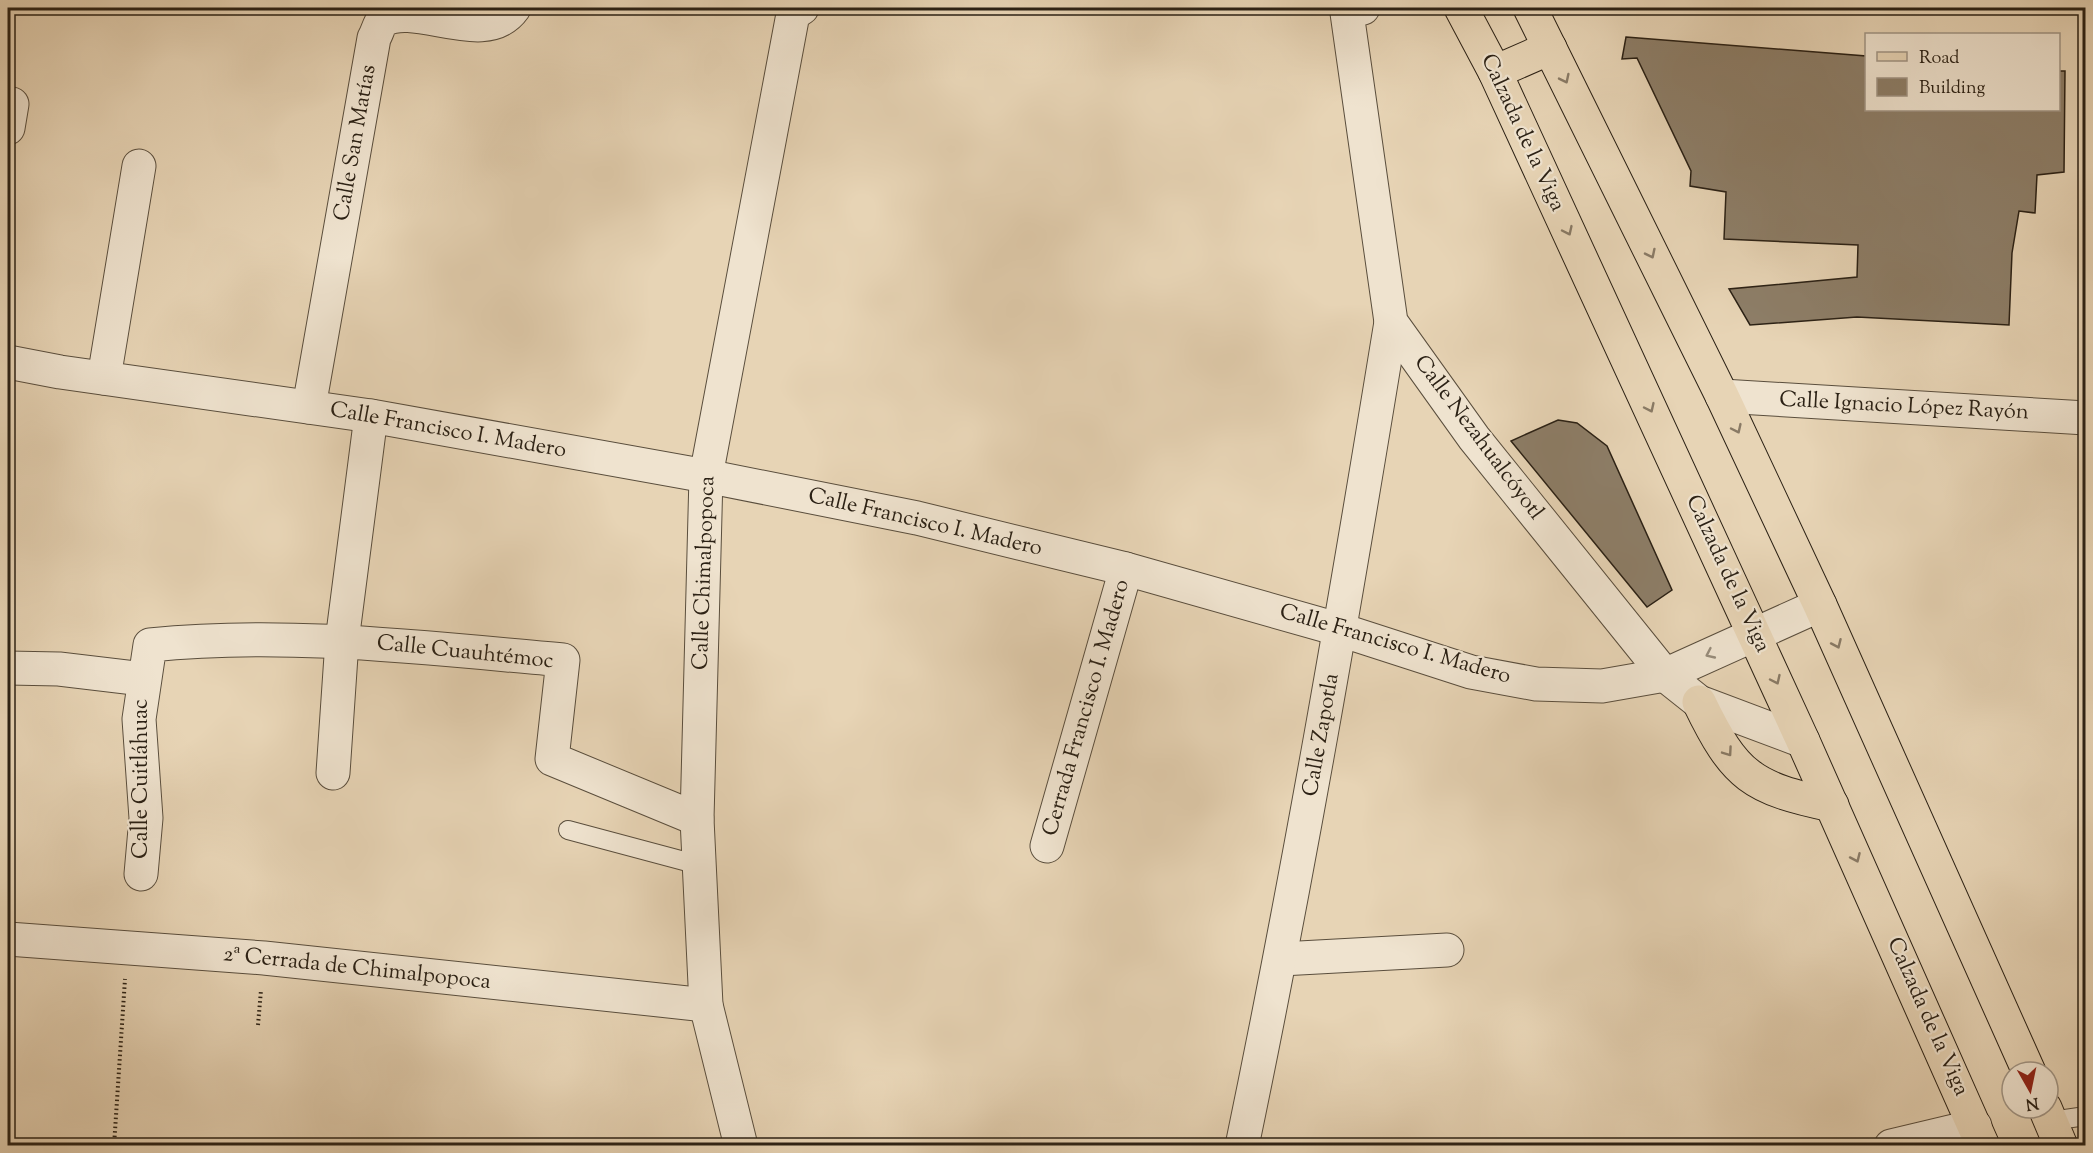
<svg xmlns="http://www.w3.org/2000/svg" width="2093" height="1153" viewBox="0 0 2093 1153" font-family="'Sorts Mill Goudy',serif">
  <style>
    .building { fill: #8d7e68; stroke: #2b2115; stroke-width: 1.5 }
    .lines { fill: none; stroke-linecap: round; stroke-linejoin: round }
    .lane-casing { stroke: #5a4e3d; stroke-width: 20 }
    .street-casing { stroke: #5a4e3d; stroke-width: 35 }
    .primary-casing { stroke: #2b2115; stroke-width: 35 }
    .path { stroke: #2b2115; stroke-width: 4; stroke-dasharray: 1.5 3; stroke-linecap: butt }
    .lane { stroke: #efe3cf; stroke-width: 18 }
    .street { stroke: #efe3cf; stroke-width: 33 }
    .primary { stroke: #e7d4b5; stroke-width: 33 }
    .oneway { stroke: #897a65 }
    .oneway2 { stroke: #978c7b }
    .labels { text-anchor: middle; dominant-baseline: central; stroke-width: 4.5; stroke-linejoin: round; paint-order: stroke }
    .street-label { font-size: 22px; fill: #2b2115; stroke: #efe3cf }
  </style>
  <rect width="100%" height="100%" fill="#e7d4b5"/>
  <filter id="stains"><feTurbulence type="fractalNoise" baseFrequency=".00333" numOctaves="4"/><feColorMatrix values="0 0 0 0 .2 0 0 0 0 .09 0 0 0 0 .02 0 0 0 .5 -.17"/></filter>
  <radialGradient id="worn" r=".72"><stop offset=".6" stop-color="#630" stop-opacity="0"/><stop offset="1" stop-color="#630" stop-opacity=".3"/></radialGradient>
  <g class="building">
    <path d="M1626,37L1866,56V110H2058V71H2065L2064,172L2037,175L2035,213L2019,211L2012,253L2009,325L1857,317L1750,325L1729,289L1857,277L1858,245L1724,239L1726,192L1690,186L1691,171L1637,58L1622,59Z"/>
    <path d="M1558,420L1577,423L1607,446L1672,590L1647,607L1511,441Z"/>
  </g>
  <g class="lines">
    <defs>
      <g id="lane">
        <path d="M568,830L699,865"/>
        <path d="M2051,1121L2086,1116"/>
      </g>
      <g id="street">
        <path d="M1363,8L1347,13L1391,322L1474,438L1665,675L1699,702L1803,741"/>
        <path d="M8,128L12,104"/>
        <path d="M8,362L60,372L371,416L706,476L917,518L1126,569L1341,630L1471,672L1536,684L1602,686L1665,675L1820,605"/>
        <path d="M104,378L139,166"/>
        <path d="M1722,396L2086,418"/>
        <path d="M309,407L374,38C377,33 379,25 382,21C415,0 485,49 514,8"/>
        <path d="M8,668L59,669L143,679"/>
        <path d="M333,773L342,641L371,416"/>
        <path d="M1047,846L1126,569"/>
        <path d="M141,874L146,818L139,719L150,645C287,631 426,648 563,660L552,759L697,819"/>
        <path d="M8,939L264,958L706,1005"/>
        <path d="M1281,959L1447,950"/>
        <path d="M741,1146L706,1005L697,819L706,476L793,14L802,8"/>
        <path d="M1242,1146C1299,872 1346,598 1391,322"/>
        <path d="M1891,1146L1975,1126"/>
      </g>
      <g id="primary">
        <path d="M1461,8L1495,72L1803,741L1983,1146"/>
        <path d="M1530,8L1722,396L1820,605L2029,1072"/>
        <path d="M1495,72L1550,48"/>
        <path d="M1699,702C1735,777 1752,788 1832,805"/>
        <path d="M2045,1108L2061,1146"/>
      </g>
    </defs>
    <use href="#lane" class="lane-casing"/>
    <use href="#street" class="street-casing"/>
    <use href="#primary" class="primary-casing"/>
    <g class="path">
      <path d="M258,1025L261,990"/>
      <path d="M114,1146L125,979"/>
    </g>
    <use href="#lane" class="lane"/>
    <use href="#street" class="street"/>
    <use href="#primary" class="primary"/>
  </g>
  <defs><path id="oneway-chevron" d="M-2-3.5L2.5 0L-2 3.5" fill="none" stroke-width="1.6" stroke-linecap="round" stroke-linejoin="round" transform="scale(1.5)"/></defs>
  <g class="oneway">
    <use href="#oneway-chevron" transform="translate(1565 79) rotate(64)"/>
    <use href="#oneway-chevron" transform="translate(1568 231) rotate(65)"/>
    <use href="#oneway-chevron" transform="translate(1651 254) rotate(64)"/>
    <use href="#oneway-chevron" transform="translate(1650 408) rotate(65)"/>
    <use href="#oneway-chevron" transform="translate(1737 429) rotate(65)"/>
    <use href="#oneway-chevron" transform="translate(1837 644) rotate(66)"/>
    <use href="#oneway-chevron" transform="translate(1776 680) rotate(65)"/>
    <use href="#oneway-chevron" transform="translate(1728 752) rotate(55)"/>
    <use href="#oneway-chevron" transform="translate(1856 858) rotate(66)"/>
  </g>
  <use class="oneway2" href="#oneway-chevron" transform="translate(1710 654) rotate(155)"/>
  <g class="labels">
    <g class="street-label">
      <text transform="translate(1522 133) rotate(65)">Calzada de la Viga</text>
      <text transform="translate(356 143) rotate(-80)">Calle San Matías</text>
      <text transform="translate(1904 407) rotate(3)">Calle Ignacio López Rayón</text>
      <text transform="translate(448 431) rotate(10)">Calle Francisco I. Madero</text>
      <text transform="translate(1478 438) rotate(53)">Calle Nezahualcóyotl</text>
      <text transform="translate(925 523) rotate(13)">Calle Francisco I. Madero</text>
      <text transform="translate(705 573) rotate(-88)">Calle Chimalpopoca</text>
      <text transform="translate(1727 574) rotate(65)">Calzada de la Viga</text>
      <text transform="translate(1395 645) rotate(16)">Calle Francisco I. Madero</text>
      <text transform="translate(465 653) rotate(6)">Calle Cuauhtémoc</text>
      <text transform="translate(1087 708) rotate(-74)">Cerrada Francisco I. Madero</text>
      <text transform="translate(1322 735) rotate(-80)">Calle Zapotla</text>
      <text transform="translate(142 779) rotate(-90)">Calle Cuitláhuac</text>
      <text transform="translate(357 969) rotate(6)">2ª Cerrada de Chimalpopoca</text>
      <text transform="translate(1927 1017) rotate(66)">Calzada de la Viga</text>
    </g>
  </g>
  <rect width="2093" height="1153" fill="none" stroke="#e7d4b5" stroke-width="30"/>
  <rect x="9" y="9" width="2075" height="1135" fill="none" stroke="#2b2115" stroke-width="3"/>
  <rect x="15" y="15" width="2063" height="1123" fill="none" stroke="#2b2115" stroke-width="1.5"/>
  <rect x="1865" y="33" width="195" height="78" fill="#efe3cf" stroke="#a19585" stroke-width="1.5"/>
  <rect x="1877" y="52" width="30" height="9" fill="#e7d4b5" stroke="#a19585" stroke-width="1.5"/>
  <text x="1919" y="63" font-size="18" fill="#2b2115">Road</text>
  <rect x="1877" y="78" width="30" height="18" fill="#8d7e68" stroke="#a19585" stroke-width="1.5"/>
  <text x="1919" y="93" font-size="18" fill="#2b2115">Building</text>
  <g transform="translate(2030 1090) rotate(171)"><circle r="28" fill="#efe3cf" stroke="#a19585" stroke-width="1.5"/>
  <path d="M0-4.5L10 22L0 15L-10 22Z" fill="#8f2418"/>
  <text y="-9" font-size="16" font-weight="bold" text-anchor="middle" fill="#2b2115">N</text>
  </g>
  <rect width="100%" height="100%" filter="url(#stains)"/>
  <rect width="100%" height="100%" fill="url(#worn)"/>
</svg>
